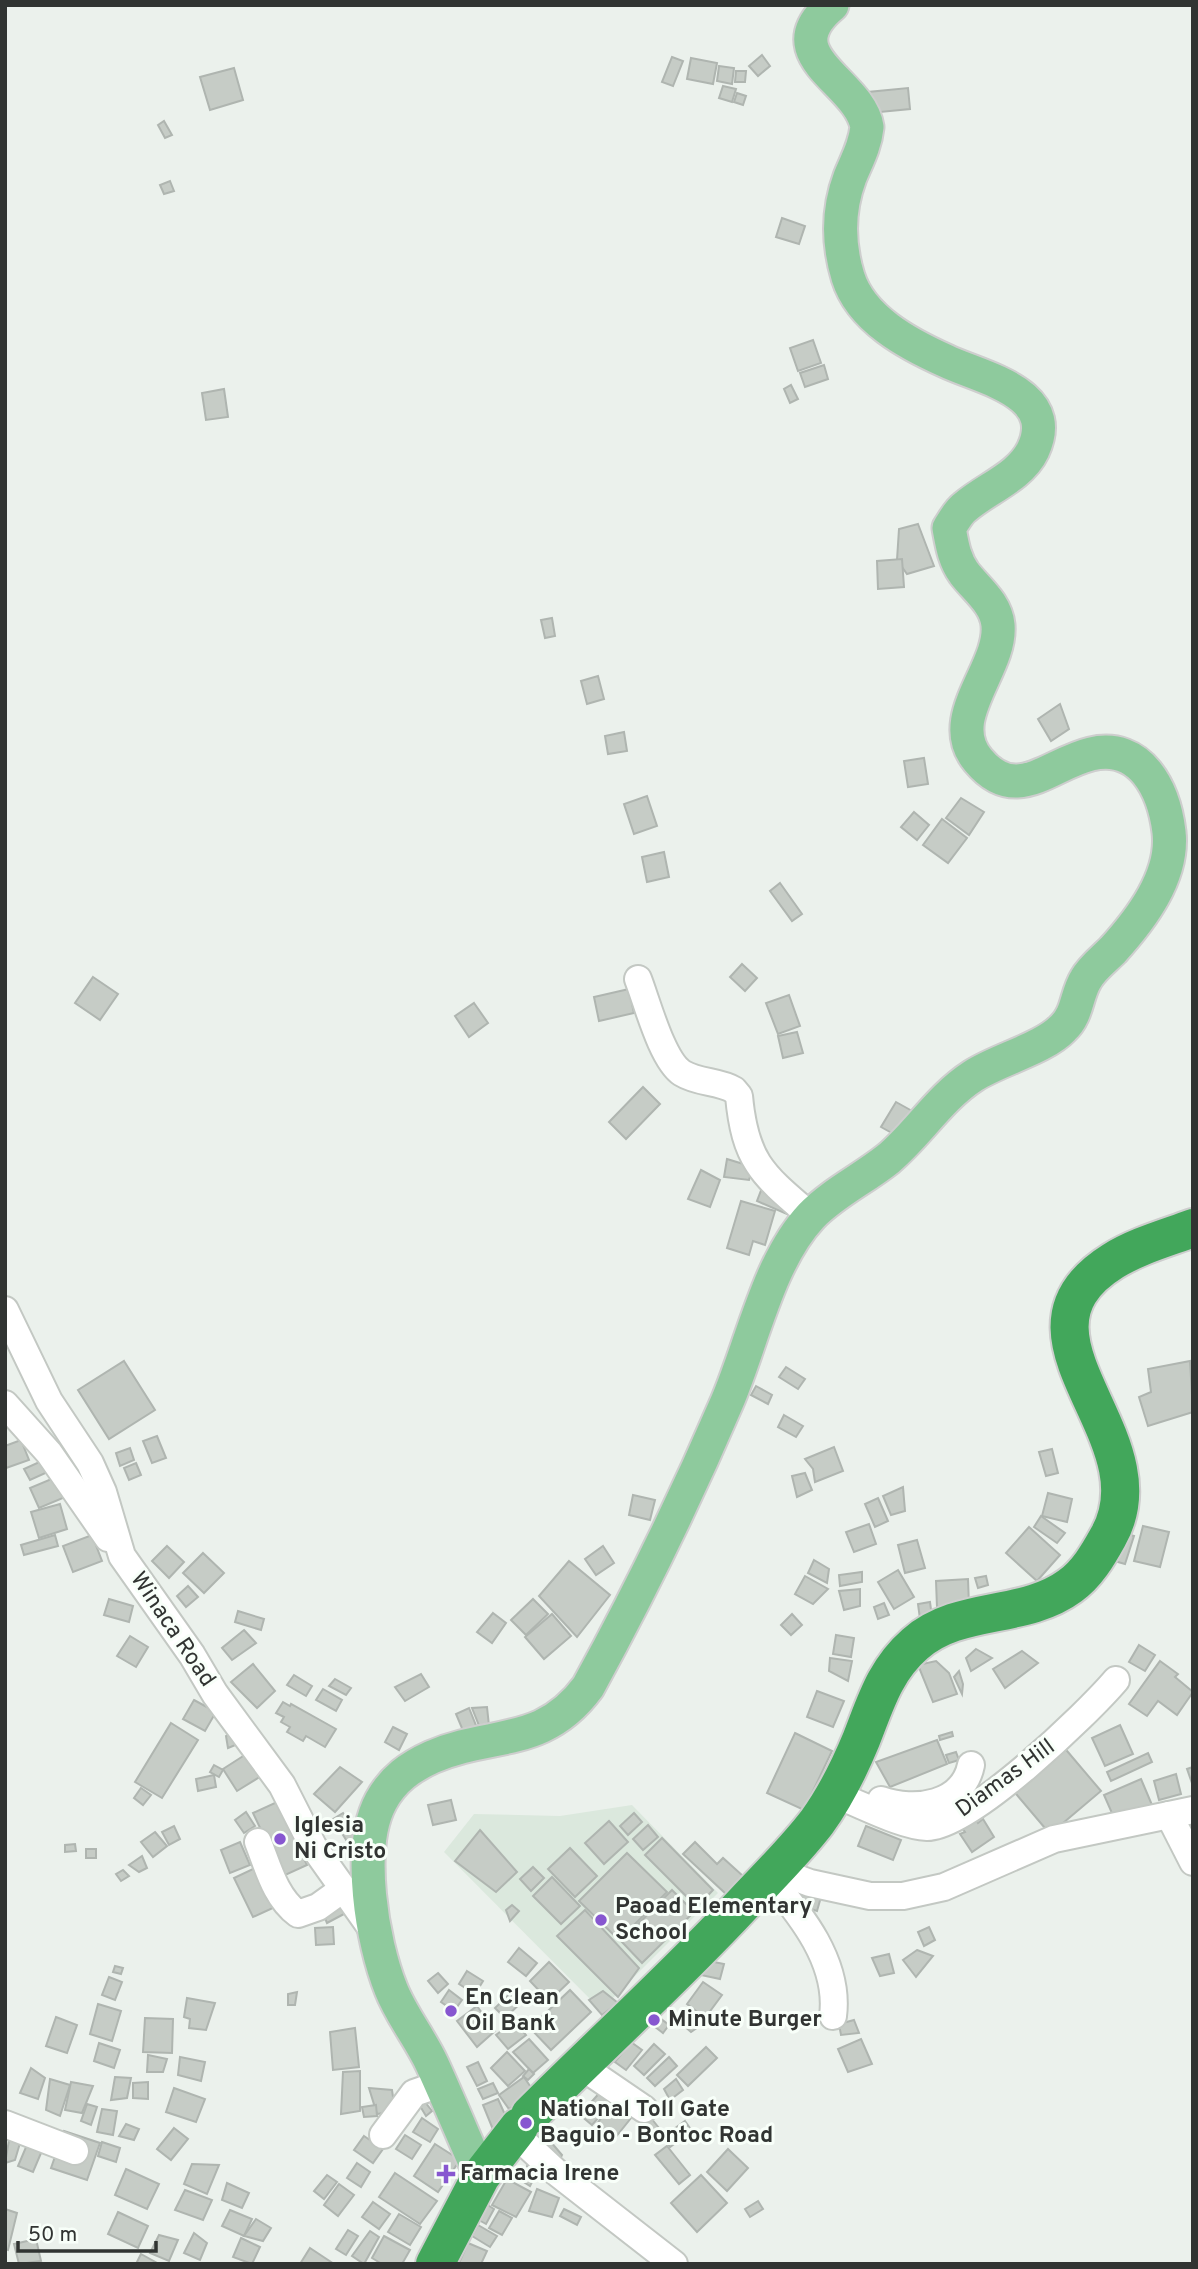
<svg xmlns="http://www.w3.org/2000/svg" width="1198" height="2269" viewBox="0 0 1198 2269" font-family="Overpass,sans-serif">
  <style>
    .built { fill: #dbe8dd }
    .building { fill: #c6ccc6; stroke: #afb5b0; stroke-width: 2 }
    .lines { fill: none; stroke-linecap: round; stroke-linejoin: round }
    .minor-casing { stroke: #c3c8c3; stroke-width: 30 }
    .major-casing { stroke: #cecece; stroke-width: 37 }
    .highway-casing { stroke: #cecece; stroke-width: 42 }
    .minor { stroke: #fff; stroke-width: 26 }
    .major { stroke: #8eca9d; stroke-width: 33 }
    .highway { stroke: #42a75b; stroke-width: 38 }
    .poi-dot { fill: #8757d0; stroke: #f8fff9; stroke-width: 2.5 }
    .labels { text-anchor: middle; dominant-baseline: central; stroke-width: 6; stroke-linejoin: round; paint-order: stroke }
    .street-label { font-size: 23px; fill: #313432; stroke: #f8fff9 }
    .poi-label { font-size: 23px; font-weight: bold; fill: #313432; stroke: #f8fff9; text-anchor: start }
  </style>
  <rect width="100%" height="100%" fill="#ebf1ec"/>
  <path class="built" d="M632,1805L718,1893L601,2010L444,1852L474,1814L560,1816Z"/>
  <g class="building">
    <path d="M762,55L770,66L758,76L749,66Z"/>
    <path d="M672,57L683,61L673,86L662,82Z"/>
    <path d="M691,58L717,63L713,84L687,79Z"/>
    <path d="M719,66L734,68L732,84L717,81Z"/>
    <path d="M234,68L243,100L210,110L200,77Z"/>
    <path d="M736,71H746L745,82H735Z"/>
    <path d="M723,86L736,89L732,102L719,98Z"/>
    <path d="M908,88L910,109L870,113L868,92Z"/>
    <path d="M737,93L746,96L743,105L734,102Z"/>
    <path d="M164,121L172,135L165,138L158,125Z"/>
    <path d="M170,181L174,191L164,194L160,185Z"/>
    <path d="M782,218L805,226L799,244L776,237Z"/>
    <path d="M813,340L821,363L798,371L790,348Z"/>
    <path d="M824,365L828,379L805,387L800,373Z"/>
    <path d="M791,385L798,399L790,403L784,389Z"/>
    <path d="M224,389L228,417L206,420L202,393Z"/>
    <path d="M918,524L934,566L907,574L897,560L899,529Z"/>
    <path d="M902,559L904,587L878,589L877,561Z"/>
    <path d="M552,618L555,636L545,638L541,620Z"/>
    <path d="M598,676L604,699L587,704L581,681Z"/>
    <path d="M1060,704L1069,729L1051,741L1038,719Z"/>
    <path d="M624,732L627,751L608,754L605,736Z"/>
    <path d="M924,758L928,784L908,787L904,761Z"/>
    <path d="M647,796L657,826L634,834L624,804Z"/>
    <path d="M961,798L984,812L969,835L946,818Z"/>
    <path d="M914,812L929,825L917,840L901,827Z"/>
    <path d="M942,819L967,838L948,863L923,845Z"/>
    <path d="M664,852L669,877L647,882L642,857Z"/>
    <path d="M780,883L802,914L792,921L770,891Z"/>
    <path d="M742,964L757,978L745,991L730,977Z"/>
    <path d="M93,977L118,994L100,1020L75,1003Z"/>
    <path d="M629,989L634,1013L599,1021L594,997Z"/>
    <path d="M789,995L800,1026L778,1034L766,1003Z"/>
    <path d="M474,1003L488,1023L469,1037L455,1016Z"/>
    <path d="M797,1032L803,1053L783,1058L778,1036Z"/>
    <path d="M643,1087L660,1104L626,1139L609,1122Z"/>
    <path d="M896,1102L914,1112L899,1137L881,1127Z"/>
    <path d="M727,1159L753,1167L749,1180L724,1177Z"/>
    <path d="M701,1170L720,1180L710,1207L688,1199Z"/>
    <path d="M765,1180L797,1190L789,1215L757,1201Z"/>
    <path d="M741,1201L775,1211L765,1245L753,1241L749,1255L727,1248Z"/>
    <path d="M124,1361L155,1410L109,1439L78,1390Z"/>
    <path d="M1190,1361L1193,1412L1148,1426L1139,1397L1151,1392L1148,1369Z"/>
    <path d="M786,1367L805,1379L798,1389L779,1377Z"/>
    <path d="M756,1386L772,1395L768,1404L751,1395Z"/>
    <path d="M784,1415L803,1426L796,1437L778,1427Z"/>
    <path d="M157,1436L166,1458L152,1463L143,1441Z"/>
    <path d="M21,1440L29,1460L6,1468L5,1446Z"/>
    <path d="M834,1447L843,1471L815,1482L813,1469L805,1459Z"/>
    <path d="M130,1448L134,1460L120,1466L116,1453Z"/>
    <path d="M1052,1449L1058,1473L1046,1476L1039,1452Z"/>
    <path d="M46,1459L52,1470L30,1480L24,1469Z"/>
    <path d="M136,1463L141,1475L129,1480L124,1468Z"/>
    <path d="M805,1473L812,1490L797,1497L792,1476Z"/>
    <path d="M61,1475L70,1495L39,1508L30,1488Z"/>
    <path d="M903,1487L905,1511L891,1515L883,1496Z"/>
    <path d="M1048,1493L1072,1499L1067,1522L1042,1516Z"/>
    <path d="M633,1495L655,1500L650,1520L629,1515Z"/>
    <path d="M878,1498L888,1521L875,1527L865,1504Z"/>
    <path d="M60,1504L67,1529L39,1538L31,1512Z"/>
    <path d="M1041,1516L1065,1533L1057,1543L1034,1527Z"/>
    <path d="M869,1524L876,1544L854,1552L846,1532Z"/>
    <path d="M1143,1526L1169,1532L1160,1567L1134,1561Z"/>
    <path d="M1029,1527L1060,1555L1037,1581L1006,1553Z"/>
    <path d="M1119,1532L1134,1536L1125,1564L1111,1560Z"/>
    <path d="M55,1535L58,1546L24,1555L21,1545Z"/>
    <path d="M92,1535L102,1561L73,1572L63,1546Z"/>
    <path d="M917,1540L925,1568L905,1573L898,1545Z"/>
    <path d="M167,1546L184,1562L169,1578L152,1561Z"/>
    <path d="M603,1546L614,1563L596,1575L585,1559Z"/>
    <path d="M203,1553L224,1573L204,1593L183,1573Z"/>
    <path d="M814,1560L829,1569L827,1583L808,1573Z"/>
    <path d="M569,1561L610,1595L577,1637L539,1596Z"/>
    <path d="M898,1570L914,1597L894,1609L878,1582Z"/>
    <path d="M862,1572V1582L840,1586L839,1575Z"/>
    <path d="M805,1576L828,1589L813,1604L795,1594Z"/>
    <path d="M986,1576L988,1585L978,1588L975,1578Z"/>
    <path d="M968,1579L969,1606L937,1607L936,1581Z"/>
    <path d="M188,1586L198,1597L186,1607L177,1596Z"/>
    <path d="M860,1589V1606L844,1610L839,1591Z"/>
    <path d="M109,1599L133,1606L129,1622L104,1615Z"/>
    <path d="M533,1599L548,1614L526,1635L511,1620Z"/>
    <path d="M930,1602L932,1617L920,1619L918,1604Z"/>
    <path d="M884,1603L889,1615L878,1619L874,1607Z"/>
    <path d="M238,1611L264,1619L261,1630L235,1622Z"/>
    <path d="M493,1613L506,1623L492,1643L477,1632Z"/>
    <path d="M552,1614L571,1636L544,1659L525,1637Z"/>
    <path d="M792,1614L802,1625L791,1635L781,1625Z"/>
    <path d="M244,1630L256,1643L232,1660L222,1648Z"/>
    <path d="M836,1635L854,1638L851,1657L833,1654Z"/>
    <path d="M130,1636L148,1647L136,1667L117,1656Z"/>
    <path d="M1139,1645L1155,1655L1145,1671L1129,1662Z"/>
    <path d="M976,1649L992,1658L971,1671L966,1658Z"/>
    <path d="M1022,1651L1038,1663L1005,1688L993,1669Z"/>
    <path d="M830,1658L852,1661L848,1681L829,1671Z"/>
    <path d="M936,1661L949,1673L957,1694L933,1702L918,1665Z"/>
    <path d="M1160,1661L1178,1674L1175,1677L1193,1692L1177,1715L1158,1701L1147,1716L1129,1704Z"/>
    <path d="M253,1664L275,1691L257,1708L231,1682Z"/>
    <path d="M959,1671L963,1684L962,1694L954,1677Z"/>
    <path d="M421,1674L429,1687L405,1701L395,1687Z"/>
    <path d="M294,1675L312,1686L306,1696L287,1685Z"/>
    <path d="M335,1679L351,1688L346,1695L329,1686Z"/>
    <path d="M323,1689L342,1700L336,1711L316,1700Z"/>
    <path d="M817,1691L844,1701L833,1727L807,1717Z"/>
    <path d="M194,1700L216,1712L205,1731L183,1719Z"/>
    <path d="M283,1702L290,1706L291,1704L336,1729L325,1747L306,1736L303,1741L287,1732L290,1727L281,1722L284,1717L276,1713Z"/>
    <path d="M487,1707L489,1726L480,1728L472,1708Z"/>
    <path d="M469,1708L477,1728L464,1733L456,1714Z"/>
    <path d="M171,1723L198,1740L162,1798L135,1782Z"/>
    <path d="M1120,1725L1133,1754L1105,1766L1092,1738Z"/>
    <path d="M393,1727L407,1734L399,1750L385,1742Z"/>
    <path d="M235,1732L238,1744L228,1748L226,1736Z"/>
    <path d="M952,1732L953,1736L940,1740L939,1736Z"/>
    <path d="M795,1733L832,1751L804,1810L767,1793Z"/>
    <path d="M937,1740L947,1764L890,1787L876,1762Z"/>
    <path d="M1062,1745L1101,1791L1050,1834L1011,1788Z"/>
    <path d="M251,1751L266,1773L237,1791L223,1769Z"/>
    <path d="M956,1752L959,1760L949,1763L946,1755Z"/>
    <path d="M1148,1753L1152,1762L1111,1781L1107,1772Z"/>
    <path d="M214,1765L223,1770L219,1777L210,1772Z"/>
    <path d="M340,1767L362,1782L335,1812L314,1794Z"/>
    <path d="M1193,1767V1786L1187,1769Z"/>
    <path d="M1176,1774L1181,1794L1159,1800L1154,1781Z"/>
    <path d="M214,1775L216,1787L198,1791L196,1779Z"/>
    <path d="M1141,1779L1152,1805L1115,1820L1104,1795Z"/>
    <path d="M141,1788L151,1795L143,1805L134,1798Z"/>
    <path d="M451,1800L456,1820L433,1825L428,1805Z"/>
    <path d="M277,1802L307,1865L283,1876L253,1813Z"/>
    <path d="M246,1812L255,1826L244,1833L235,1820Z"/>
    <path d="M343,1813L358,1837L348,1843L333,1819Z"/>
    <path d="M634,1813L642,1822L628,1835L620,1826Z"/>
    <path d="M974,1816L978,1823L983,1819L994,1837L972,1852L960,1834L965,1832L960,1825Z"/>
    <path d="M609,1821L628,1842L604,1864L585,1843Z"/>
    <path d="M648,1825L658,1837L643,1850L633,1839Z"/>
    <path d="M174,1826L180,1839L169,1845L162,1832Z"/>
    <path d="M866,1826L901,1840L893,1860L858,1846Z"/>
    <path d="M480,1830L517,1872L496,1892L455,1861Z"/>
    <path d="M155,1832L167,1846L153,1857L141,1842Z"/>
    <path d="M662,1838L713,1890L697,1907L645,1855Z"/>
    <path d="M240,1842L250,1865L230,1873L221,1850Z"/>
    <path d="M695,1842L717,1864L723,1858L743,1876L726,1894L683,1854Z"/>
    <path d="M75,1844L76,1851L65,1852V1845Z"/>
    <path d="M570,1848L597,1876L575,1897L548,1869Z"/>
    <rect x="86" y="1849" width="10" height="9"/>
    <path d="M627,1853L667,1892L619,1940L579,1901Z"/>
    <path d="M142,1856L147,1868L139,1872L129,1865Z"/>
    <path d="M533,1867L544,1878L531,1891L520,1879Z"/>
    <path d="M255,1868L275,1907L253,1917L234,1878Z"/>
    <path d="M123,1870L129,1876L121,1881L116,1874Z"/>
    <path d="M552,1877L580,1906L561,1924L533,1896Z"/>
    <path d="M672,1890L694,1912L642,1963L621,1941Z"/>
    <path d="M801,1891L821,1897L817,1911L796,1904Z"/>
    <path d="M339,1903L344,1914L327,1923L322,1911Z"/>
    <path d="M512,1905L519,1911L510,1921L506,1910Z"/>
    <path d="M585,1910L639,1968L618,1997L557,1936Z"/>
    <path d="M333,1927L334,1944L316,1945L315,1928Z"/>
    <path d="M929,1927L935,1940L924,1946L918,1932Z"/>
    <path d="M519,1948L537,1963L526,1976L508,1962Z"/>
    <path d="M917,1950L933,1956L916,1977L903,1960Z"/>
    <path d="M889,1954L894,1973L880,1976L872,1958Z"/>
    <path d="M704,1960L724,1964L720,1979L701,1975Z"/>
    <path d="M549,1962L569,1982L549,2001L530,1981Z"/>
    <path d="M115,1966L123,1968L121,1974L113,1972Z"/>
    <path d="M467,1971L483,1981L475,1994L459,1984Z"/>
    <path d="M438,1973L448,1984L438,1993L428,1981Z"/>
    <path d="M109,1977L122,1982L115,2000L102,1995Z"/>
    <path d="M703,1982L722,1995L705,2018L687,2004Z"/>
    <path d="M516,1988L526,1998L505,2018L495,2008Z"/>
    <path d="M449,1990L462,2000L454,2011L441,2002Z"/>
    <path d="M570,1990L591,2012L551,2050L530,2028Z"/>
    <path d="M603,1991L618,2003L602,2015L589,2000Z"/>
    <path d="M297,1992L295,2005H288V1994Z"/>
    <path d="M187,1998L215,2003L206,2030L189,2028L190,2019L184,2017Z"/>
    <path d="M98,2004L121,2011L112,2041L90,2034Z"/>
    <path d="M477,2006L495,2031L477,2047L457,2021Z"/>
    <path d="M684,2009L704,2023L691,2032L675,2018Z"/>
    <path d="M656,2015L669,2025L663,2033L650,2023Z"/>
    <path d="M56,2017L77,2025L67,2053L46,2046Z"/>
    <path d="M145,2018L173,2019L172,2053L143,2052Z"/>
    <path d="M854,2020L859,2033L841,2035L839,2024Z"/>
    <path d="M514,2021L526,2035L508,2049L496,2035Z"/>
    <path d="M355,2028L359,2067L333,2070L330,2032Z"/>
    <path d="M529,2039L548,2060L533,2073L513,2052Z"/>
    <path d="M861,2039L872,2064L848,2072L838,2049Z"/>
    <path d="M631,2042L642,2050L626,2070L615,2062Z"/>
    <path d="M99,2043L120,2050L114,2068L94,2061Z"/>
    <path d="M654,2044L665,2054L644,2075L634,2066Z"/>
    <path d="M706,2047L717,2058L688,2086L677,2075Z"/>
    <path d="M507,2052L525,2071L508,2086L491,2068Z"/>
    <path d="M148,2055L167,2059L163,2072H147Z"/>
    <path d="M180,2057L205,2062L201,2081L178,2075Z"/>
    <path d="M669,2057L677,2066L655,2086L647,2078Z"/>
    <path d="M478,2062L487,2081L477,2086L467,2067Z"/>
    <path d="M31,2068L45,2078L38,2099L20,2093Z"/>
    <path d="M529,2069L534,2074L528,2080L523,2076Z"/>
    <path d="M360,2071V2111L341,2114L343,2072Z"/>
    <path d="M115,2077L131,2078L127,2098L111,2100Z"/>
    <path d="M524,2077L534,2092L509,2109L499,2095Z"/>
    <path d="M50,2079L70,2085L60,2116L46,2110Z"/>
    <path d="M676,2079L683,2090L670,2100L664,2089Z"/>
    <path d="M71,2082L93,2086L82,2113L65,2110Z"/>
    <path d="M148,2082V2099L133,2098V2083Z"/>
    <path d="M493,2083L498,2093L483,2099L478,2089Z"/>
    <path d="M174,2088L205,2099L196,2122L166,2112Z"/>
    <path d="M369,2088L392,2090L395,2111L377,2114Z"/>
    <path d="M602,2090L614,2100L592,2125L580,2115Z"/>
    <path d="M498,2099L510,2126L494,2132L483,2105Z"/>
    <path d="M614,2101L639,2108L615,2138L596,2125Z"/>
    <path d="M425,2102L432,2111L426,2116L420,2106Z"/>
    <path d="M87,2104L97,2107L91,2125L81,2121Z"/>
    <path d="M376,2105L377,2116L364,2117L362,2107Z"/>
    <path d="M102,2109L117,2111L113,2135L97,2132Z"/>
    <path d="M422,2118L438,2129L430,2142L413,2132Z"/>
    <path d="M651,2118L663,2133L651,2142L639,2127Z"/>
    <path d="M685,2121L692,2131L670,2147L663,2137Z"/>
    <path d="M126,2124L139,2129L134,2140L119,2136Z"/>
    <path d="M174,2128L188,2139L171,2160L157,2149Z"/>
    <path d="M11,2129L23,2133L15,2160L5,2163Z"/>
    <path d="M64,2131L100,2143L87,2180L51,2168Z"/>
    <path d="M405,2135L421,2145L412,2159L396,2149Z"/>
    <path d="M364,2136L383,2149L373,2163L354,2150Z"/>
    <path d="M29,2140L44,2146L33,2172L18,2166Z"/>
    <path d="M550,2141L562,2155L557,2166L542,2147Z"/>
    <path d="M102,2142L120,2148L116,2162L98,2156Z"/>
    <path d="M435,2144L460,2160L438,2192L414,2176Z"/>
    <path d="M667,2146L690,2175L679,2184L655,2155Z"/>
    <path d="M728,2149L748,2168L727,2191L707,2172Z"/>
    <path d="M534,2158L543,2168L534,2178L527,2166Z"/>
    <path d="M357,2163L370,2172L361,2187L347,2178Z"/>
    <path d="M192,2164L219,2165L207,2194L184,2184Z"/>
    <path d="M523,2167L534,2178L530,2186L516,2177Z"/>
    <path d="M126,2169L159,2184L147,2209L115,2195Z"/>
    <path d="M395,2173L437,2201L420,2224L379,2197Z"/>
    <path d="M327,2175L337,2182L324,2199L314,2191Z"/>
    <path d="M701,2175L727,2203L697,2232L671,2203Z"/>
    <path d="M507,2179L531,2192L516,2217L492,2205Z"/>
    <path d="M227,2183L249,2193L242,2208L222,2200Z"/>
    <path d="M339,2184L354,2195L338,2216L324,2205Z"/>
    <path d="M537,2189L559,2198L552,2217L529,2211Z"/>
    <path d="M185,2190L212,2200L203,2220L175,2210Z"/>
    <path d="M758,2201L763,2209L750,2217L745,2209Z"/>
    <path d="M373,2202L390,2214L379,2229L362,2217Z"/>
    <path d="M486,2204L494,2209L486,2224L477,2219Z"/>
    <path d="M5,2209L17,2213L8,2250L5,2249Z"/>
    <path d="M564,2209L581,2217L577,2225L560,2216Z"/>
    <path d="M230,2210L252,2219L244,2236L222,2226Z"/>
    <path d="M499,2211L512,2218L502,2235L489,2228Z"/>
    <path d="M118,2212L148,2226L138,2248L108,2234Z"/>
    <path d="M399,2214L421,2227L410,2245L388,2232Z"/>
    <path d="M256,2219L271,2228L263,2241L244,2236Z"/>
    <path d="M478,2225L497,2236L490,2247L472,2236Z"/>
    <path d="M348,2230L358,2236L346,2255L336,2249Z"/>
    <path d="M370,2231L379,2237L364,2264L352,2256Z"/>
    <path d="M194,2233L207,2243L200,2260L184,2253Z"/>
    <path d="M159,2235L178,2240L169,2261L150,2253Z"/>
    <path d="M384,2236L410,2250L402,2264H382L372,2258Z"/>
    <path d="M241,2238L260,2247L252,2264L233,2257Z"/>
    <path d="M36,2239L41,2261L19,2264L14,2244Z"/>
    <path d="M468,2243L487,2251L481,2264L459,2263Z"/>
    <path d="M310,2248L334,2264H300Z"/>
    <path d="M141,2254L159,2264H136Z"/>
  </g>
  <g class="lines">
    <defs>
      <g id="minor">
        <path d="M638,979C647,1002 662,1060 682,1073C698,1083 719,1081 734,1090L739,1096C745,1162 763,1175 811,1216"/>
        <path d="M5,1310L49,1401L90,1463L103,1492L122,1556L192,1655L215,1694L282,1785L313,1846L374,1932"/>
        <path d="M5,1404L49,1453L108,1538"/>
        <path d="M836,1795C861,1804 901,1826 927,1827C969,1828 1088,1713 1116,1680"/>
        <path d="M881,1800C915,1812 963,1805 971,1765"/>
        <path d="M1169,1815L1193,1862"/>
        <path d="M258,1842C268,1867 275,1897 298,1914L318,1907L343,1889"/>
        <path d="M775,1870L810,1883L870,1896H903L944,1887L1054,1839L1193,1810"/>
        <path d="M769,1877C801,1915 840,1963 833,2016"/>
        <path d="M581,2066L644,2109"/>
        <path d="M5,2124L75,2151"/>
        <path d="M514,2133L556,2172L674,2264"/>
        <path d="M383,2135L414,2093L440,2084"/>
      </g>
      <path id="major" d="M481,2176C464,2138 449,2101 432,2064C420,2038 401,2015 391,1989C372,1942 356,1847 381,1801C393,1779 410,1767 432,1757C492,1731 543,1748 588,1687C639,1594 685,1500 727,1402C752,1344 768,1262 811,1216C833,1193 863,1179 888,1159C918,1134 939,1098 973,1076C999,1059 1043,1049 1063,1028C1078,1014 1076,995 1086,979C1092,968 1104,959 1113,950C1141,919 1174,876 1169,832C1164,790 1141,742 1091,754C1049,764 1016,806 978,760C943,718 1002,669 998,625C996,603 976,589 964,573C954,559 952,544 949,528C954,521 958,512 965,507C987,488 1020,477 1033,450C1060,392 981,378 946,361C908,344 861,319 848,277C838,244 838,209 850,177C857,160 865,146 867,127C860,81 771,56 832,5"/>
      <g id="highway">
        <path d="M530,2115C600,2045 674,1978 742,1905C767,1878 794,1852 817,1822C835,1797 849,1769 861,1740C875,1705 884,1671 915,1644C959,1605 1024,1620 1070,1586C1087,1574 1098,1555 1108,1537C1166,1436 993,1336 1113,1261C1137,1246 1166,1238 1193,1228"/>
        <path d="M435,2264L481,2176L519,2127"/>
      </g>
    </defs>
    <use href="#minor" class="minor-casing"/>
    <use href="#major" class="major-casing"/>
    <use href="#highway" class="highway-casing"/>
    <use href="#minor" class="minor"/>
    <use href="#major" class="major"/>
    <use href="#highway" class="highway"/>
  </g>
  <g class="poi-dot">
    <circle cx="280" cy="1839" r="7"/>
    <circle cx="601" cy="1920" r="7"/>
    <circle cx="451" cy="2011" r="7"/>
    <circle cx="654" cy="2020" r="7"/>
    <circle cx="526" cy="2123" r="7"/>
    <path d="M442.5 2163.5h7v7h7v7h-7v7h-7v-7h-7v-7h7z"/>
  </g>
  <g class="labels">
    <g class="street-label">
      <text transform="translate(172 1630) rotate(56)">Winaca Road</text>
      <text transform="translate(1006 1779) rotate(-36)">Diamas Hill</text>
    </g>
    <g class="poi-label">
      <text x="294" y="1826">Iglesia<tspan x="294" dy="26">Ni Cristo</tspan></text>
      <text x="615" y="1907">Paoad Elementary<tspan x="615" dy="26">School</tspan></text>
      <text x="465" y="1998">En Clean<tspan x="465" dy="26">Oil Bank</tspan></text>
      <text x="668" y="2020">Minute Burger</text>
      <text x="540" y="2110">National Toll Gate<tspan x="540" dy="26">Baguio - Bontoc Road</tspan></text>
      <text x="460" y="2174">Farmacia Irene</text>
    </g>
  </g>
  <rect width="1198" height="2269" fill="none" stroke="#313432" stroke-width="14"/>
  <path d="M18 2241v10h138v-10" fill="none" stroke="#313432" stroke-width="3.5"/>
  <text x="28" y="2241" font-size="21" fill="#313432" stroke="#f8fff9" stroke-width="5" paint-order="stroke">50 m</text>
</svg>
